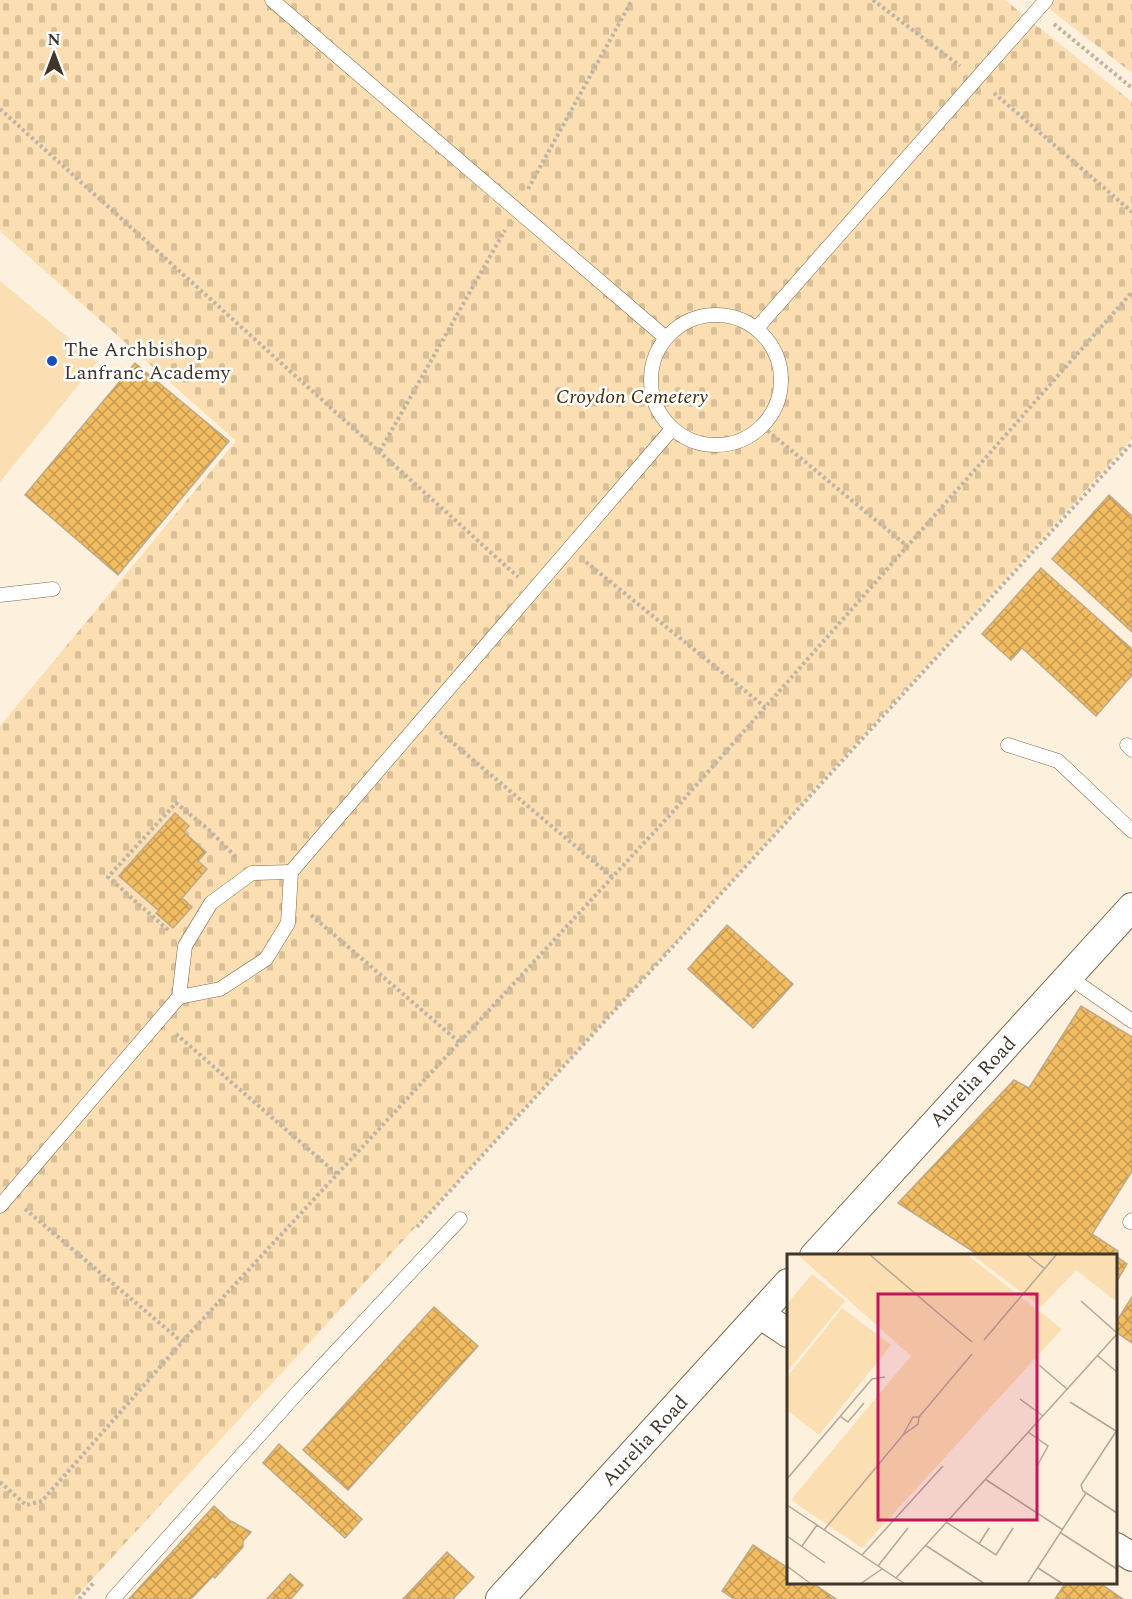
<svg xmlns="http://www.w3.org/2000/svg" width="1132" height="1599" viewBox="0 0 1132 1599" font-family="Spectral,serif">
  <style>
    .green { fill: #fbdeb1 }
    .cemetery { fill: url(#cemetery-stones) }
    .building { fill: url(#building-cross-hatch); stroke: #bfaa8a; stroke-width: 1.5 }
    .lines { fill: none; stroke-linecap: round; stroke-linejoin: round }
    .service-casing { stroke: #7b684a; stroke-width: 15 }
    .minor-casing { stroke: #7b684a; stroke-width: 30 }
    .path { stroke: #bfb4a3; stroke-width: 4; stroke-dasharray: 3 3; stroke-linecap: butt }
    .service { stroke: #fff; stroke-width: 14 }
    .minor { stroke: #fff; stroke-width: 28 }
    .poi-dot { fill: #1b4ebb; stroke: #fff; stroke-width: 2 }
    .labels { text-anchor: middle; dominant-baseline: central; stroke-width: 5; stroke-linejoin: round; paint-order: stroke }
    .poi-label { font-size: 20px; fill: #40372a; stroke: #fff; text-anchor: start }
    .park-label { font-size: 20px; font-style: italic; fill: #412c02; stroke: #fff }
    .street-label { font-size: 20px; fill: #40372a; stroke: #fff }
    .inset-road { fill: none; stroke: #b1a795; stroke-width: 1.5 }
    .view { fill: #c2185b; fill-opacity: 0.15; stroke: #c2185b; stroke-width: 3 }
    .inset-edge { fill: none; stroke: #40372a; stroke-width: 3 }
  </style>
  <defs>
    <pattern id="cemetery-stones" width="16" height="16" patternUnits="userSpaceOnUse" patternTransform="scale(1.5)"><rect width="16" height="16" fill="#fbdeb1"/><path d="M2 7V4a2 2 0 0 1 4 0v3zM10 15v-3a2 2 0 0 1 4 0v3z" fill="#d8bf98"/></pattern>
    <pattern id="building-cross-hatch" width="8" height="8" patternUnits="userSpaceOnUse" patternTransform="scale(1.5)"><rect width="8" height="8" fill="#f2bd61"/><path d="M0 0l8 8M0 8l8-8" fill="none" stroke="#c59a50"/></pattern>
  </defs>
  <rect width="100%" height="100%" fill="#fdf1dd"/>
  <path class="green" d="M0,281L97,362L0,482Z"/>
  <g class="cemetery">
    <path d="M0,0H1005L1132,102V439L612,1013L74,1599H0V726L236,441L0,231Z"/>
    <path d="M1039,0H1132V73L1043,4Z"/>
  </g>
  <g class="building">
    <path d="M135,363L229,441L118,575L25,495Z"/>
    <path d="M1109,495L1132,516V632L1052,559Z"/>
    <path d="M1041,568L1132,649V675L1096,716L1022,648L1011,660L982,634Z"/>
    <path d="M175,813L189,826L184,832L206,852L198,861L207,869L182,898L192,907L173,928L156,913L159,911L119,876Z"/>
    <path d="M727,925L793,984L753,1028L688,969Z"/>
    <path d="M1081,1006L1132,1037V1171L1092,1234L1118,1251L1115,1256H980L898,1203L1014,1080L1029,1088Z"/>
    <path d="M1116,1256L1127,1264L1116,1283Z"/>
    <path d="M1132,1297V1343L1116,1332V1322Z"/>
    <path d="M434,1307L478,1346L348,1490L303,1450Z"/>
    <path d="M279,1444L362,1519L345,1538L263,1463Z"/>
    <path d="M214,1506L229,1520L251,1532L243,1541V1547L215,1578L213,1576L191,1599H129Z"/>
    <path d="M753,1545L788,1568V1582H811L836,1599H734L722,1591Z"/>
    <path d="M447,1552L474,1577L453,1599H403Z"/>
    <path d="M290,1574L303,1585L291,1599H267Z"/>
    <path d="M1066,1582H1098L1123,1599H1055Z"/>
  </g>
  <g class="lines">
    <defs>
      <g id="service">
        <path d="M272,0L666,338"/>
        <circle cx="716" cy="380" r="65"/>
        <path d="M757,328L1046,0"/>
        <path d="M0,595L53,589"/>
        <path d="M1008,745L1058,761L1132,831"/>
        <path d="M1127,745L1132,750"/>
        <path d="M291,872L672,429"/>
        <path d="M291,872L288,923L266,959L220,989L179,997L185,946L211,903L252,873Z"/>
        <path d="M1069,977L1132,1021"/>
        <path d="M0,1206L179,997"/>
        <path d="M1130,1222L1132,1220"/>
        <path d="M113,1599L299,1391L460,1219"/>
      </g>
      <g id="minor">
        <path d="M814,1256L1132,907"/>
        <path d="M761,1315L788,1333"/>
        <path d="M1116,1547L1132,1557"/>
        <path d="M500,1599L788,1283"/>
      </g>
    </defs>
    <use href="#service" class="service-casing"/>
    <use href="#minor" class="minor-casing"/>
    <g class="path">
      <path d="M873,0L960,66"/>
      <path d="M1054,24L1132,88"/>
      <path d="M994,93L1132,212"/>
      <path d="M0,109L518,577"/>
      <path d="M528,189L632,0"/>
      <path d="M763,427L907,546"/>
      <path d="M380,451L505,230"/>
      <path d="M586,562L765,707"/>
      <path d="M440,732L612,877"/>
      <path d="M311,915L459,1042"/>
      <path d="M168,930L108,877L176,803L208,829L237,858"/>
      <path d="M176,1034L337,1174"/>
      <path d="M25,1209L182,1342"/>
      <path d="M417,1227L1132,443"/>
      <path d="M0,1482L26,1505L42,1501L190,1333L669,816L1132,292"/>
      <path d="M79,1599L95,1581"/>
    </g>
    <use href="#service" class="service"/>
    <use href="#minor" class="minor"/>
  </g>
  <circle class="poi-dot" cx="52" cy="361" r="6"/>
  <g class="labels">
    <g class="poi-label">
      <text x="64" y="350">The Archbishop<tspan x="64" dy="23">Lanfranc Academy</tspan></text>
    </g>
    <g class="park-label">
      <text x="632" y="397">Croydon Cemetery</text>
    </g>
    <g class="street-label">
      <text transform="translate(973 1082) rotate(-47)">Aurelia Road</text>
      <text transform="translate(645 1441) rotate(-47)">Aurelia Road</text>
    </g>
  </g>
  <g transform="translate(787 1254)">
    <rect width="330" height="330" fill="#fdf1dd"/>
    <path d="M25,20L58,47L0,118V50ZM55,54L104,91L32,181L0,156V123Z" fill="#fbdeb1"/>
    <path d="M10,0H179L275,75L75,294L4,246L124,102ZM184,0H330V48L289,16L254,53Z" fill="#fbdeb1"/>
    <path class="inset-road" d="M82,0L185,88M239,0L258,15M294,47L330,79M197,86L270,0M311,102L330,118M252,111L280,135M233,145L256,162M283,148L329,177M53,162L61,168L77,149M126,163H132L131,170L116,181ZM132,163L185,100M330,176L294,231L296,237L330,259M241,178L261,192L250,212M0,225L85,125L98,123M198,225L276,276M0,251L118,330M159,268L209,301L226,274M37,276L116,181M274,279L330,315M0,282L38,309M192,290L202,274M138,291L198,330M15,292L30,271M75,301L156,212M0,312L24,330M91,312L121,274M251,314L276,330M109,324L330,80M73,330L95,315M240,330L299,239"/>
    <path class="view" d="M91,40H250V266H91Z"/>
    <rect width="330" height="330" class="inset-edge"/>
  </g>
  <g transform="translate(54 54)" stroke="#ffffff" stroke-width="4.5" paint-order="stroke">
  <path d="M0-4.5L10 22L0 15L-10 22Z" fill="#40372a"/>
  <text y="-9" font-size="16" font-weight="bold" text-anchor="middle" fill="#40372a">N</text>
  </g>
</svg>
